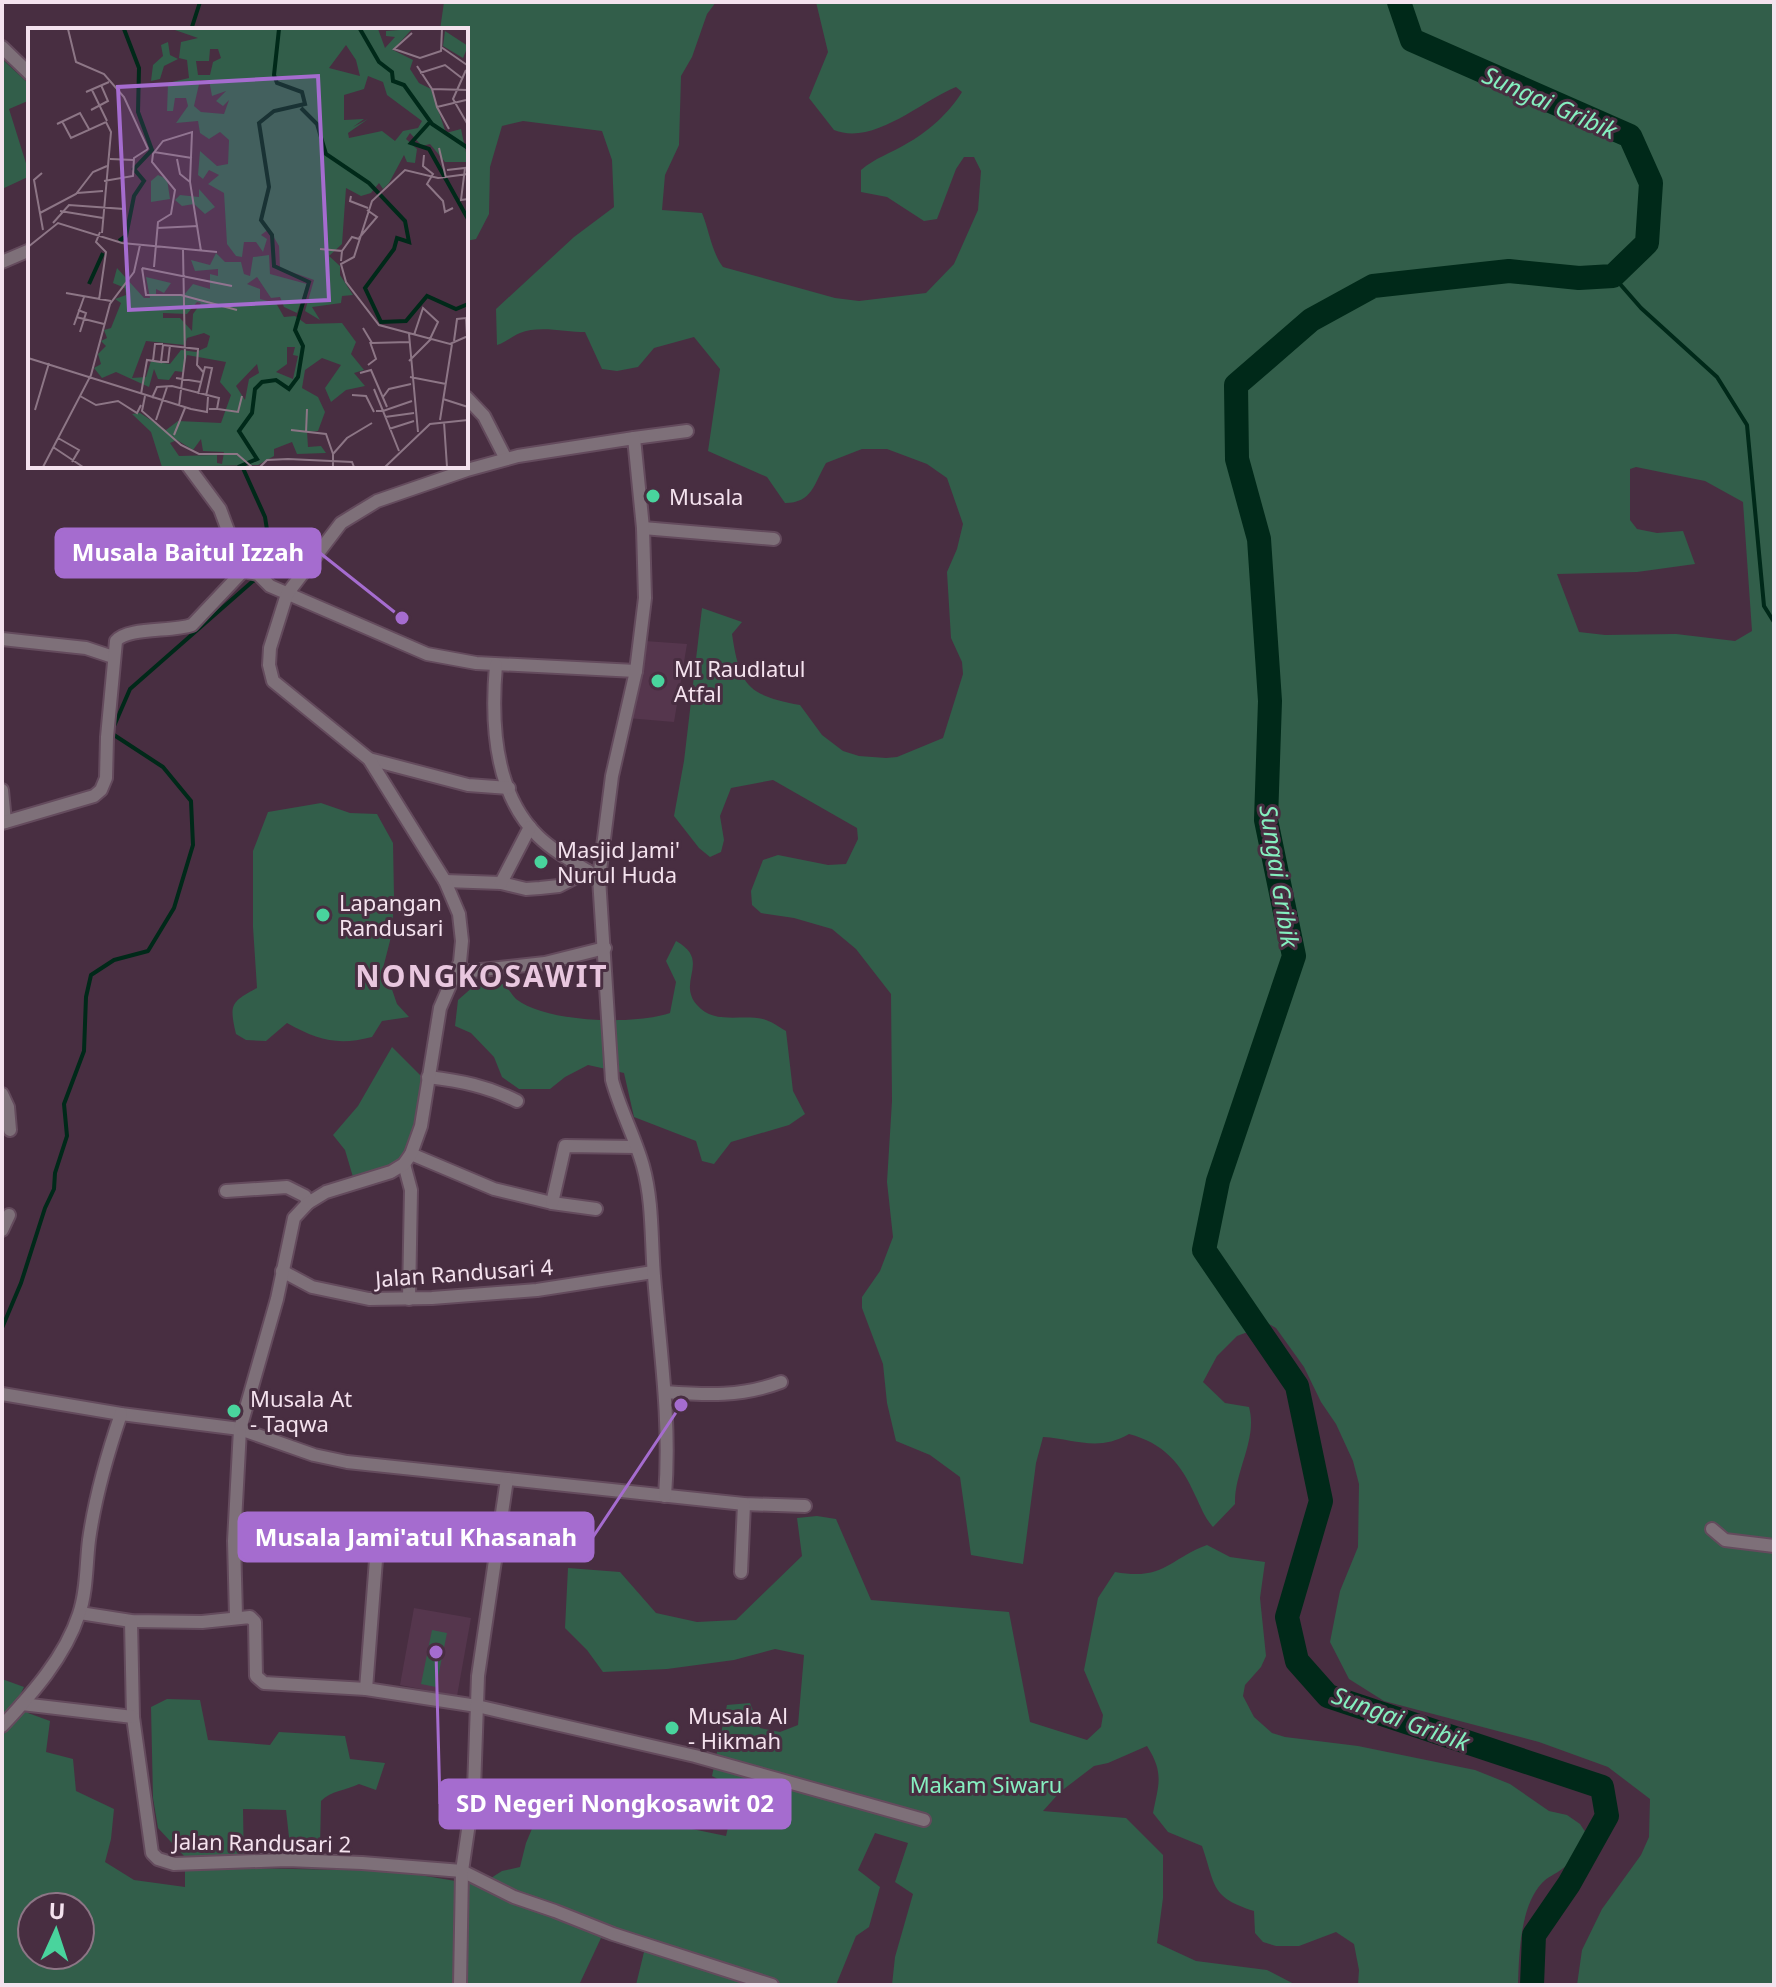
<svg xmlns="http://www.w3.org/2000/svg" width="1776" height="1987" viewBox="0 0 1776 1987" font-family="'Noto Sans',sans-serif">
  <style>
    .built { fill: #55364d }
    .green { fill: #325e4a; fill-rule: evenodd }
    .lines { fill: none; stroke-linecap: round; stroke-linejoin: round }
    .stream { stroke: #002919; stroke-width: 4 }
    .river { stroke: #002919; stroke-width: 24 }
    .minor-casing { stroke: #644b5d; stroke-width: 16 }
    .minor { stroke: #7e7079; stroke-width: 12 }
    .poi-dot { fill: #49d49d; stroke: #482e41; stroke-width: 3 }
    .labels { text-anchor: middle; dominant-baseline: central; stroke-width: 6; stroke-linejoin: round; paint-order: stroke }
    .poi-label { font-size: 22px; fill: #f4e2ee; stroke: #482e41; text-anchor: start }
    .street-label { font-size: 22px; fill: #f4e2ee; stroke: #482e41 }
    .park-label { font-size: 22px; fill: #86efc0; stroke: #482e41 }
    .water-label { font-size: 24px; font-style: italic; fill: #85efbf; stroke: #482e41 }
    .district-label { font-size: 30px; font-weight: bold; letter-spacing: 2px; fill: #e9c7df; stroke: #482e41 }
    .inset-river { fill: none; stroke: #002919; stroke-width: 4 }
    .inset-road { fill: none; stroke: #8d7686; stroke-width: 2 }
    .view { fill: #a56ccf; fill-opacity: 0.15; stroke: #a56ccf; stroke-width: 4 }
    .inset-edge { fill: none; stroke: #f4e2ee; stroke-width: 4 }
    .leader { fill: none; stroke: #a56ccf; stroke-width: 3 }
    .callout-dot { fill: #a56ccf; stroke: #482e41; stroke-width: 3 }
    .callout { fill: #a56ccf; stroke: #a56ccf; stroke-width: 3 }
    .callout-label { font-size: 24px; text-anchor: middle; font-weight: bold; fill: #fff }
  </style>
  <rect width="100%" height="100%" fill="#482e41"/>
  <g class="built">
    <path d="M645,641L687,644L674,722L627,718Z"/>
    <path d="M414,1608L471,1618L457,1696L400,1685Z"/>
  </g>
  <g class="green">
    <path d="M444,2H716L707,14L692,57L681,76L679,145L665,175L662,210L702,213C709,230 712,253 723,267L835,298L859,301L926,293L954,264L978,210L981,171L974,157H964L956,169L937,219L924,221L887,197L861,192V170C875,158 891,153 906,144C927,133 950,112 962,92L956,87C921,101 874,146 834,130L809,98L828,52L816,2H1774V1985H1577L1582,1950L1602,1909L1641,1855L1649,1837L1650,1799L1608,1767L1539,1742L1384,1701L1349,1679L1330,1642L1340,1591L1358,1547L1359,1484L1353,1461L1336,1424L1321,1402L1304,1367L1276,1328L1269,1324L1237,1336L1217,1356L1203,1382L1225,1403L1249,1407C1258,1440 1234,1471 1235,1504L1213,1527C1204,1517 1201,1507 1195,1495C1181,1463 1163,1443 1129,1434C1098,1452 1075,1439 1043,1437L1036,1463L1023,1564L971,1555L960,1477L930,1455L896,1441L887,1403L883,1364L862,1308V1297L880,1271L893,1237L887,1182L892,1101L891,994L856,949L832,929L794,918L761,913L752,905L751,891L763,860L778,855L828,865L846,864L858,839L857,828L773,780L731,788L720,816L724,840L721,852L710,857L699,848L674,816L684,761L702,608L742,622L732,634C740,687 748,695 800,705L822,735L843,751L859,756L886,758L897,757L943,738L963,674L962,662L951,638L947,572L957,549L963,524L947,478L927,464L887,449H862L826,463C814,484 812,503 785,503L767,477L708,451L720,369L694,337L654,348L638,367L617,371L602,369L585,332C566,332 538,325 520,333C511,337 506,342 497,345L496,309L574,237L614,207L612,160L602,131L523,121L502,126L490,167L489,214L476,239L466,241V30H440ZM1636,467L1705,481L1743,502L1752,631L1735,641L1676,634L1605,635L1579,632L1557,574L1637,572L1695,564L1683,531L1657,533L1637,529L1630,520V469Z"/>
    <path d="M2,59L30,85V100L9,109L30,176L2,189Z"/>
    <path d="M321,803L350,813L377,814L393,843L394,897L392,933L381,976L388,978L397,1004L409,1017L382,1021L372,1037C337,1046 318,1040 287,1023L266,1041L246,1040L236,1034C229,1004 231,1002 257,988L253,927V851L268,812Z"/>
    <path d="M676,941C712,961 676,981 697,1005C714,1025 741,1014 763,1019C771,1021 779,1027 786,1031L793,1091L805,1114L789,1125L731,1142L714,1164L702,1161L696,1141L634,1117L624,1073L588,1065L565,1077L550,1089H519L502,1077L494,1057L471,1033L455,1026L458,1000L474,986L504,984C508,988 512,995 516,999C546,1023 636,1025 670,1013L676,982L666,961Z"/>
    <path d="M392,1047L423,1078C420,1099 415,1153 397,1164C385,1171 366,1173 353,1177L345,1150L333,1135L358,1106Z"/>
    <path d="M817,1516L836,1519L871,1600L1009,1612L1030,1722L1087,1740L1101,1727L1103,1715L1084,1670L1098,1598L1115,1572C1164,1581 1169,1559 1207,1545L1230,1557L1265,1562L1260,1598L1266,1656L1261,1667L1245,1685L1243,1696L1254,1717L1272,1733L1285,1737L1358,1746L1475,1770L1510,1784L1549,1811L1567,1815L1580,1824L1586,1833C1582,1846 1574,1861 1562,1869C1556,1874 1547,1877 1542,1883C1520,1906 1519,1955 1518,1985H1358L1359,1970L1354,1944L1336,1932L1299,1946H1276L1263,1942L1255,1933L1254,1911C1210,1897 1216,1886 1202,1846L1168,1832L1153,1813C1159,1783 1164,1773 1147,1746L1108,1763L1094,1766L1060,1792L1043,1811L1126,1818L1163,1855V1898L1157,1943L1196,1961L1267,1970L1296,1985H892L895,1957L913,1894L895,1882L908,1843L875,1833L858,1870L880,1887L869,1927L856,1936L836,1985H636L644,1952L601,1938L579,1985H2V1679L24,1687L20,1695L28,1713L50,1721L46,1752L73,1759L76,1791L114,1809L111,1839L105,1862L134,1880L185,1887V1857L158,1828L153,1798L151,1707L167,1699L200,1700L208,1740L270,1745L279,1732L345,1736L350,1759L385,1763L376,1790L359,1784C347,1790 330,1791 321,1801L320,1846H290L286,1810L243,1809L244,1868L395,1871L480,1885L502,1871L520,1867L526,1843L544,1800L576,1785L656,1800L663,1823L726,1836L737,1789L712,1776L727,1705L750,1703L760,1728L780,1732L798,1725L804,1655L775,1649L734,1660L667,1669L603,1672L587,1650L565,1628L568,1568L620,1572L656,1613L697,1622L736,1620L802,1556L797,1518ZM32,1907H80V1955H32Z"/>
    <path d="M432,1630L447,1633L436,1687L421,1684Z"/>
  </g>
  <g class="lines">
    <g class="stream">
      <path d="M191,30L200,2"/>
      <path d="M1613,276L1641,308L1717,377L1747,425L1764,606L1774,622"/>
      <path d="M2,1328L21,1283L45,1208L54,1189L55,1173L67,1136L64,1104L84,1051L86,997L91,975L114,960L148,951L174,908L193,845L191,801L163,767L111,733L130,689L253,581L274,574L265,517L242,466"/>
    </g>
    <path class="river" d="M1399,2L1412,40L1630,136L1651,183L1647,243L1613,276L1579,278L1509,271L1373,286L1311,320L1236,385L1237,459L1259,539L1270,701L1266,820L1294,956L1218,1181L1204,1250L1297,1386L1321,1501L1287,1617L1297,1661L1328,1696L1602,1787L1607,1816L1569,1884L1534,1935L1532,1985"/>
    <defs>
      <g id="minor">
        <path d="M2,47L30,74"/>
        <path d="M2,262L30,250"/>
        <path d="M466,397L484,416L506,459"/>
        <path d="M634,438L687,431"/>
        <path d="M188,466L220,509L243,571"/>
        <path d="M643,528L774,539"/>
        <path d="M243,571L258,574L270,586L427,654L476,663L636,671"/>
        <path d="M2,639L86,648L113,657"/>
        <path d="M496,665C491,721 494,793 538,836C555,853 579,865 599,878"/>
        <path d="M369,759L468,785L509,788"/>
        <path d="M2,790L5,822"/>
        <path d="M2,823L94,796L101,790L106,778L107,737L116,641C127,627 172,632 192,625L243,571"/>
        <path d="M445,881L501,883L526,889L540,888L559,886L588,871"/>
        <path d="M501,883L530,827"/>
        <path d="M454,973L545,963L605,948"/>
        <path d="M428,1077C461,1081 487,1086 517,1101"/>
        <path d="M2,1094L8,1107L10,1130"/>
        <path d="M411,1154L494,1189L552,1203L596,1209"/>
        <path d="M404,1164L411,1190L409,1299"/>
        <path d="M226,1191L287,1187L305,1196L308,1203"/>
        <path d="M552,1203L565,1146L636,1147"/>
        <path d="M2,1230L9,1215"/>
        <path d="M282,1271L312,1287L369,1299L432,1298L537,1290L653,1272"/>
        <path d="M665,1392C706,1395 742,1397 781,1382"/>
        <path d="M2,1394L121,1414L240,1429L314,1455L347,1462L744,1504L805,1506"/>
        <path d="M1712,1529L1725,1540L1774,1546"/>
        <path d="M741,1572L744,1504"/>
        <path d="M80,1613L131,1621L202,1622L250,1617L255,1622L256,1676L264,1683L366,1689L477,1706L695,1756L924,1820"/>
        <path d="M236,1616L234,1541L240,1429L277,1299L294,1218L308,1203L326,1192L391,1172L404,1164L411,1154L421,1126L440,1008L460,962L462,941L459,914L445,881L369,759L273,681L269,665L270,648L287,594L341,523L377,501L467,470L518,456L634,438L643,528L645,598L636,671L612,776L599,878L612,1080C620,1110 635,1137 643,1166C653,1202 651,1240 654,1276C660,1350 671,1421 665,1496"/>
        <path d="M131,1621L133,1717L152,1853L158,1859L174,1864L287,1860L362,1863L462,1871L514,1897L555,1911L613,1934L772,1985"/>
        <path d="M366,1689L378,1534"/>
        <path d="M22,1704L133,1717"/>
        <path d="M2,1726C32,1694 65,1657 79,1614C87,1591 86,1564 89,1540C95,1497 107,1455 121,1414"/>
        <path d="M460,1985L462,1871L474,1789L478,1676L507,1479"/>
      </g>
    </defs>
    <use href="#minor" class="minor-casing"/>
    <use href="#minor" class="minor"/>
  </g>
  <g class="poi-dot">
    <circle cx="653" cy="496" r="8"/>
    <circle cx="658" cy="681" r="8"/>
    <circle cx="541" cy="862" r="8"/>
    <circle cx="323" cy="915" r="8"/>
    <circle cx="234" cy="1411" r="8"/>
    <circle cx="672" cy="1728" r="8"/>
  </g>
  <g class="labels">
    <g class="poi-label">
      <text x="669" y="496">Musala</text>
      <text x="674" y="668">MI Raudlatul<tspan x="674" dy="25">Atfal</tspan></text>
      <text x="557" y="849">Masjid Jami'<tspan x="557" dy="25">Nurul Huda</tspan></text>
      <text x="339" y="902">Lapangan<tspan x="339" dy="25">Randusari</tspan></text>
      <text x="250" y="1398">Musala At<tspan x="250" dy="25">- Taqwa</tspan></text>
      <text x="688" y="1715">Musala Al<tspan x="688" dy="25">- Hikmah</tspan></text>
    </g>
    <g class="street-label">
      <text transform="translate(464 1272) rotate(-4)">Jalan Randusari 4</text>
      <text transform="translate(262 1842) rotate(1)">Jalan Randusari 2</text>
    </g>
    <g class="park-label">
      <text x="986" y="1784">Makam Siwaru</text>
    </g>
    <g class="water-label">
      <text transform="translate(1550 102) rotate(24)">Sungai Gribik</text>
      <text transform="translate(1280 876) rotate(81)">Sungai Gribik</text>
      <text transform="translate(1401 1718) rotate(20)">Sungai Gribik</text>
    </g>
    <g class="district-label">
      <text x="482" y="975">NONGKOSAWIT</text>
    </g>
  </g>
  <g transform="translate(28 28)">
    <rect width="440" height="440" fill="#482e41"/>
    <path d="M144,1H350L357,20L367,9L358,8V3L384,1L365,22L385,32L382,41L391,55L403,61L418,105L433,101L440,134H417L402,116L394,118L382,105L378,111L389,121L387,135L379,134L376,127L361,155L355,161L351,155L343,165L333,168L318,160L314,216L301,228L312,238V247L325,267L314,268L313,275L284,279L292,292L277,283L286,252L252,240L251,218L241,201L233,207L239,211L235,224L228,214H216L214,229L208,228L199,216L196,165L180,156L191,147L181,142L175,151L170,147L172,123L189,138L200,136L201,112L192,104L181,111L172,105L170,93L148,95L160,78L158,70H147L145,83H139L140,55L161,50L159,32L151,30L153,14L170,10ZM318,17L328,32L332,48L301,40ZM182,21H190L193,30L185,34L182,47H170L168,33H181ZM340,48L355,54L359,67L394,93L390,100L375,103L367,113L354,103L321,110L320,105L340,91L325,99L336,91L316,92V67L336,61ZM172,52H181L184,68L198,63L188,73L195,78L201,72L196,86L173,84L166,78ZM417,3L440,18L435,30L415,18ZM140,14L142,27L150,31L136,38L132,51L123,53L125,37L135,28L133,17ZM130,147L139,151L142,171L123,174V153ZM171,161L187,179L177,186L166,176L154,178L147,172L152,167L171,169ZM188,225L197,234H213L216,246L222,248L225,229L241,227L242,246L279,256L269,285L256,279L252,269L243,270L229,249L219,256L232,261V271L248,275L256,289L267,288L278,296L314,295L328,314L323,326L336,342L326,345L337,358L318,362L303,374L297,360L313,337L294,330L277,342L274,360L290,369L297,384L290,403L279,404L280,419L293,418L298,425L269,426L264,414L246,421V428L230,437L134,439L123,404L104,386L112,385L138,402L150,393L193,395L203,367L192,354L198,334L159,327L155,344L147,343L141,352L130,351L126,341L121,359L88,344L74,350L66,340L73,336L70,326L78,318L73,313L79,310L76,302L83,300L93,275L87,271L98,267L97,260L85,255L89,240L116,270H122L118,249L143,255L136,265L128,261V268H155L165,256L182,261V246L190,248V241L167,243L163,232L182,237ZM169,274L173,275L165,286L164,303L152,290H135V285L159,286ZM176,305L182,308L179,319L168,324L153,322L142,336L123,333L118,349L104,350L118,313L157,317L159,310ZM259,319H267L265,327L270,328L265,351L248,344L259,336ZM229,336L231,345L221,351L217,372L208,358ZM173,411L175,423L196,424L194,436L189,435V427L151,428L142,415L149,412L165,422Z" fill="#325e4a" fill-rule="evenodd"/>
    <path class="inset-river" d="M332,1L351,34L364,44L365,53L376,57L404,96L440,120M273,80L289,96L298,126L341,155L377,193L381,214L369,210L366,221L337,260L353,294L378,293L399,268L428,281L440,276M401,95L383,115L401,121L440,191M91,213L98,208L106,168L116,153L106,141L124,122L110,84L111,40L96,1M61,256L75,225M210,439L229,431L211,403L224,385L227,361L234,354L248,352L261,361L270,349L275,318L267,302L281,254L246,238L244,207L233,192L241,159L231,95L246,83L277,76L274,64L249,55L246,47L251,1"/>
    <path class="inset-road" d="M40,1L48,34L76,46L96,69L120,121M384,5L366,21L392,30L413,23L414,1M413,19L439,37M440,25V81M389,38L404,61L440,62M438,42L425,71L440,97M392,45L417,37L435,51M404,61L409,79L438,72M64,62L79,93M58,64L81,54M409,79L421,101M63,82L80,73L73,57M34,93L43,110L78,94L83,104L74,205M29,96L52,85L61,101M411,120L418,150M126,124L164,130M396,127L395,138L405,146L399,156L415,173L417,184L425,180M82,131L106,132M149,131L152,146L162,154M419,142L437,140L433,172L440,171M14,145L6,152L15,202M440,146L410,150L377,142L344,173L326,229L313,236L318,254L351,297L422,316L440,308M76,153L105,148L106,130L120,121M49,165L75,163M323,168L322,173L340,180M32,183L75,190M12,185L48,166L65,144L79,138M25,195L41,177L96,181L97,186M129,200L170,198M331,210L349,189L339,182M0,219L30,195L94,215L189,224M292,221L314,223L313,233M314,223L324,209L331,211M126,239L130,194L143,186L147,162L124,134L125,126L135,113L164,104L162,154L173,223M114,240L118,267H153L209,282M114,240L204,258M38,265L83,273M71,272L78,224L68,214L72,204M50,282L58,285L52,304M48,289L76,296M46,297L56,269M335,300L344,315L381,314M381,306L390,404M386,307L395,280L410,294L402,311M426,313L429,291L438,290L439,308M0,330L163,381L179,384L180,369M125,333L127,316H135M381,333L403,311M133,334H140L142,317M340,337L348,331L342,314M332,345L343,342L359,379M382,349L418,356M148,350L173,354M346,361L355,383L384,373M113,366L119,332L133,334L135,317L170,321L169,337L176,345M170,366L177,339L184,340L178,368M324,367L338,368L346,384M52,368L68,377L90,373L109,385L113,377M117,368L114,383L153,417L171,426H209L224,439M355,369L361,361L383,356M124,370L129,359L144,358L191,370L189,381H181M415,371L440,379M151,378L157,330L155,222M190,381L210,384L214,368M7,382L21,335M348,383H355L371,423M357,389L386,385M128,392L139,359M412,392L424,316M416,394L419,439M361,401L386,393M263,402L298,406L305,426M278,405L279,381M146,407L157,380M30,410L51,422L44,434M25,419L55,439M15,439L63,347L82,276L106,244L112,217M232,439L239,432L260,431L324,434L326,439M305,439V426L319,410L344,395M357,439L402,396L440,392"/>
    <path class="view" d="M290,48L301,272L101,282L90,59Z"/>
    <rect width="440" height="440" class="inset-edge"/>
  </g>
  <path class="leader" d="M402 618L320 553M681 1405L593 1537M436 1652L440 1804"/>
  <g class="callout-dot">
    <circle cx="402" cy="618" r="8"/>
    <circle cx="681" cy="1405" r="8"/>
    <circle cx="436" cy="1652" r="8"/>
  </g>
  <g class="callout">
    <rect x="56" y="529" width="264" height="48" rx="8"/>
    <rect x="239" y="1513" width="354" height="48" rx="8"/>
    <rect x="440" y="1780" width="350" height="48" rx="8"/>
  </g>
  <g class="callout-label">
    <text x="188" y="561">Musala Baitul Izzah</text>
    <text x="416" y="1546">Musala Jami'atul Khasanah</text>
    <text x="615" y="1812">SD Negeri Nongkosawit 02</text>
  </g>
  <rect width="1776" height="1987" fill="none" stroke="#f4e2ee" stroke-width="8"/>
  <g transform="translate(56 1931) rotate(3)"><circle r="38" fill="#482e41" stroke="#8d7686" stroke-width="2"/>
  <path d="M0-6L14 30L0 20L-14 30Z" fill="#49d49d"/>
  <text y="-12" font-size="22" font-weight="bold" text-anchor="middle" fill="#f4e2ee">U</text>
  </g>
</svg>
